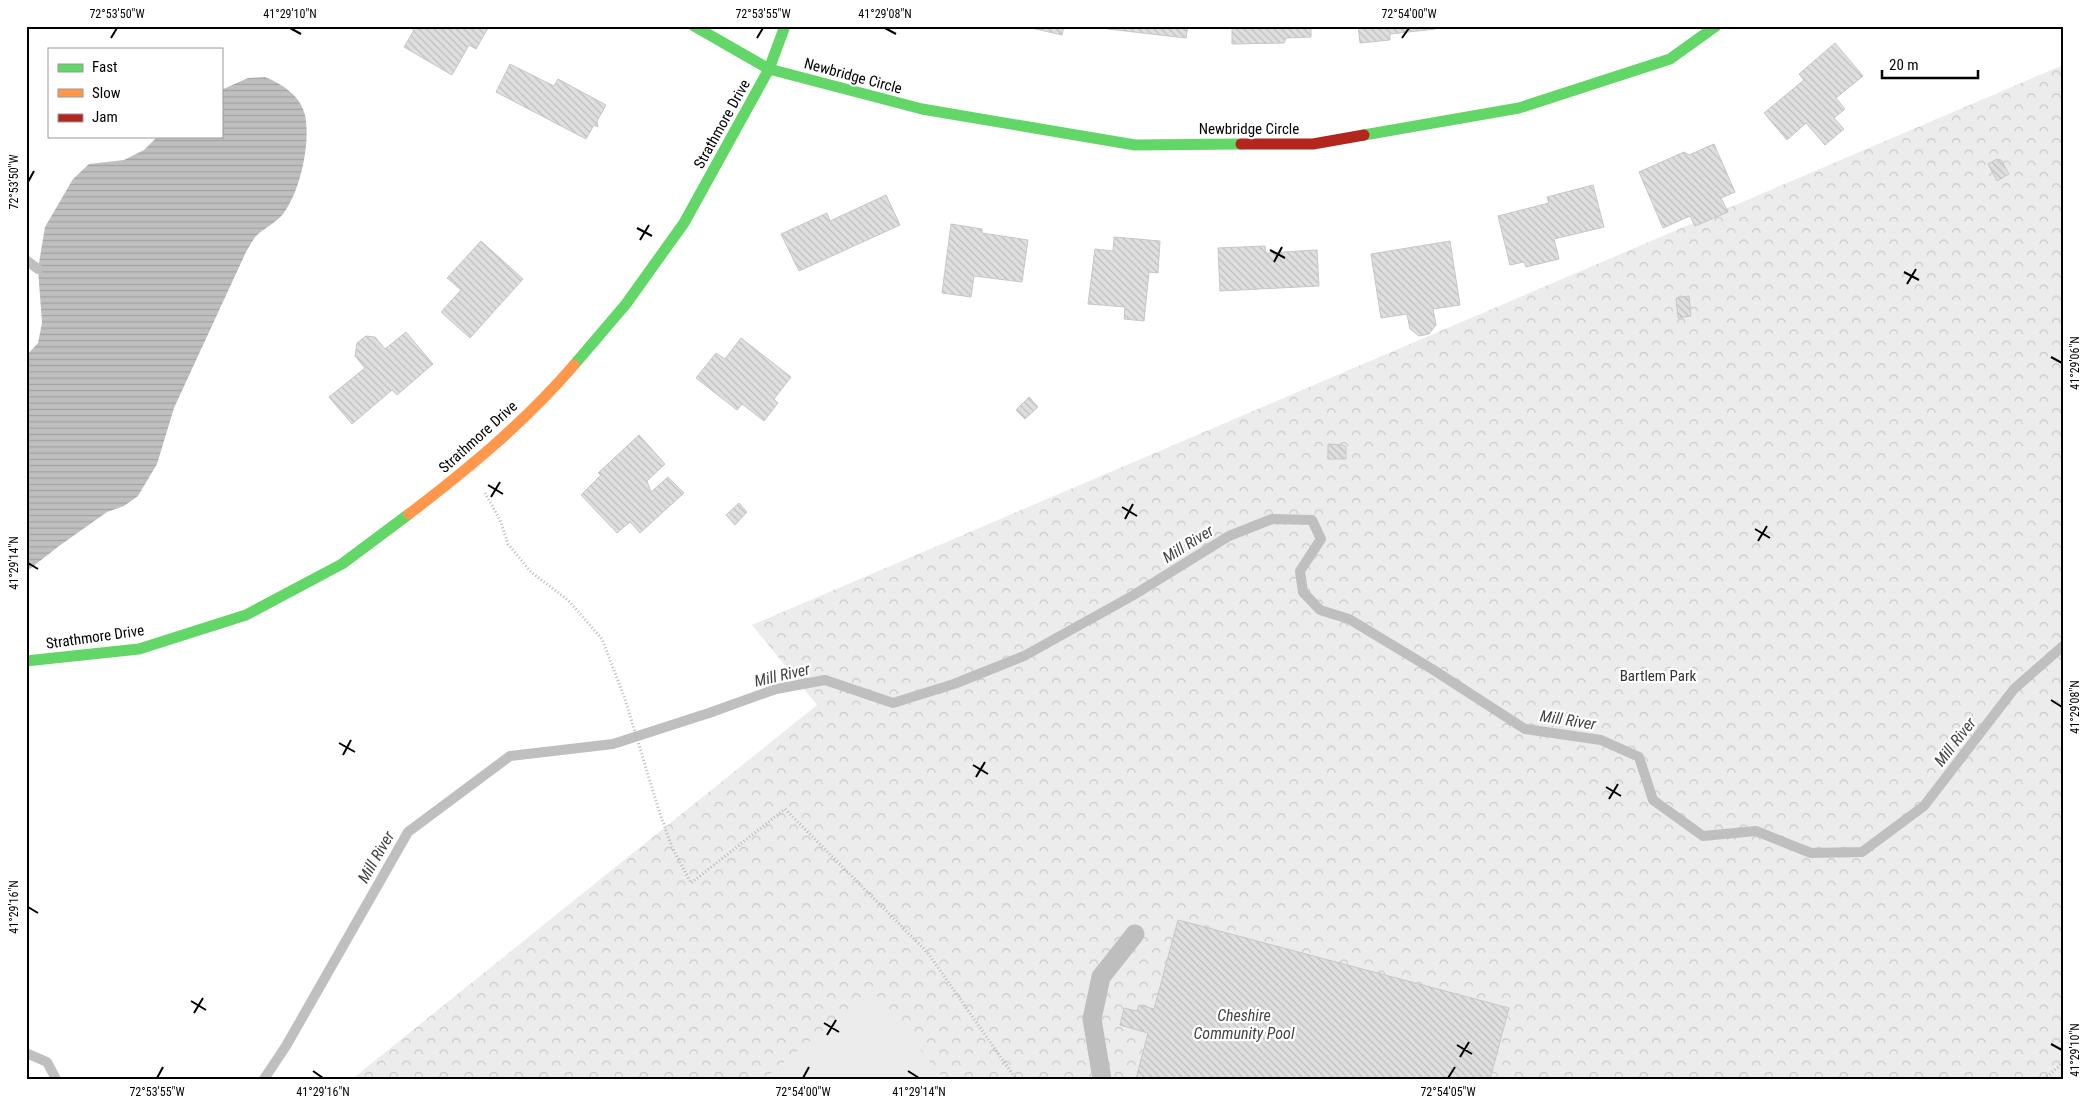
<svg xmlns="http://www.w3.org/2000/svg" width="2089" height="1105" viewBox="0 0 2089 1105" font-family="'Roboto Condensed',sans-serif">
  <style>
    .park { fill: url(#park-crowns) }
    .pitch { fill: #ececec }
    .water { fill: url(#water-rules) }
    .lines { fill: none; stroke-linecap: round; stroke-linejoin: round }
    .stream { stroke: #bfbfbf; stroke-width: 10 }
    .building { fill: url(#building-back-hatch); stroke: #c7c7c7 }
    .path { stroke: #b9b9b9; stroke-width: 3; stroke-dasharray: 1 2.5; stroke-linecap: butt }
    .lane { stroke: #bebebe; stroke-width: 19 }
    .fast { stroke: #63d668; stroke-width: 11 }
    .slow { stroke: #ff974d; stroke-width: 11 }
    .jam { stroke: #b3261e; stroke-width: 11 }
    .ticks { fill: none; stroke: #000; stroke-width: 2 }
    .labels { text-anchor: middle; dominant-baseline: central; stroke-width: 4.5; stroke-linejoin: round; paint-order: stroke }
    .street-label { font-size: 15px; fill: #000; stroke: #fff }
    .park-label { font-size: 15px; fill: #333; stroke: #fff }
    .water-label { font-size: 16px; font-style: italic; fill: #444; stroke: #fff }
    .neatline { fill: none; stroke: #000; stroke-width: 2 }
    .ticks-label { font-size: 12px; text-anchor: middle; fill: #000 }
  </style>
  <defs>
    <pattern id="park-crowns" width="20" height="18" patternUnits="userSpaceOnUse" patternTransform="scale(1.25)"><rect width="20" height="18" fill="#ececec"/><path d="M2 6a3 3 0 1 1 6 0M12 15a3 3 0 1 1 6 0" fill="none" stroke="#c9c9c9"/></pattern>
    <pattern id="water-rules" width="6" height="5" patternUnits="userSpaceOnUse" patternTransform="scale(1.25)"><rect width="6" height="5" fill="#bfbfbf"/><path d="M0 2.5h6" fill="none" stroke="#a2a2a2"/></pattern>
    <pattern id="building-back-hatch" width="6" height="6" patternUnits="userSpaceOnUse" patternTransform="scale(1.25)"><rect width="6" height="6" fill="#dfdfdf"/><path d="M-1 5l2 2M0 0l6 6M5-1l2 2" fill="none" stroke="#bebebe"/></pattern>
  </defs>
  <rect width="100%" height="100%" fill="#fff"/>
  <path class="park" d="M2063,65V1079H352L817,705L752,625Z"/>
  <path class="pitch" d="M872,990L944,1079H764Z"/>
  <path class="water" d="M265,77C282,84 300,95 305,115C311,143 300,192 283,214C276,223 264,228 256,236C252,241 249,247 246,252L174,408L157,464L138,496L124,506L107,512L59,546L26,572V356L38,343L42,323L38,269L45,227L73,179L89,164L124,160L144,150L158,136H221V90L248,78Z"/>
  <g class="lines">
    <g class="stream">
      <path d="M26,260L38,269"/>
      <path d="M26,1053L47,1062L56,1079"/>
      <path d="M264,1079L286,1046L408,832L510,756L613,744L709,713L776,689L825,680L893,703L954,684L1024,656L1132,596L1229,536L1272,519L1312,520L1321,539L1300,571L1303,592L1320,610L1349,619L1432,669L1525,729L1601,740L1639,757L1653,800L1703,836L1756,831L1811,853L1862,852L1924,806L2014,689L2063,646"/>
    </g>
  </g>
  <g class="building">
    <path d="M412,26H489L476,49L469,45L452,75L404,47L414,30L411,28Z"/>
    <path d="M1023,26H1064L1062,35Z"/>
    <path d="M1108,26H1188L1186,38L1108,29Z"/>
    <path d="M1232,26H1311V37L1286,38L1284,43L1232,44Z"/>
    <path d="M1358,26H1434L1435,29L1390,34V40L1360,43Z"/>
    <path d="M1835,43L1863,76L1836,98L1845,109L1834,118L1844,129L1825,145L1806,123L1787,140L1764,113L1804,80L1799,74Z"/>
    <path d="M510,64L554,86L558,79L606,105L597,121L598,127L594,125L586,139L496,92Z"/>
    <path d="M1714,144L1735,192L1721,198L1728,212L1695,226L1690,216L1663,228L1639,172L1684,152L1689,155Z"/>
    <path d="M1997,159L2001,160L2009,174L1997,181L1988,164Z"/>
    <path d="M1593,185L1604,227L1554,239L1559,259L1526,267L1524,262L1510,265L1498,216L1549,203L1547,197Z"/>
    <path d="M886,195L900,225L799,271L781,234L827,213L830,221Z"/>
    <path d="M951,224L982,229V233L1028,240L1022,282L974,276L971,297L942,293Z"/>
    <path d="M1114,237L1160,241L1158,273L1149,272L1144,321L1124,319L1125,307L1088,304L1095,249L1113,251Z"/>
    <path d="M481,241L523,279L470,338L441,312L461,290L447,278Z"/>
    <path d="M1450,241L1460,305L1433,309L1436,325L1429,334L1419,336L1410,329L1407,314L1381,318L1371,254Z"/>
    <path d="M1265,246L1266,253L1317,250L1319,286L1220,291L1218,248Z"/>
    <path d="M1689,296L1691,316L1678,318L1676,298Z"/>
    <path d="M406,332L433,364L397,395L392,390L352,424L329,397L365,368L355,356L357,343L366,336L375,337L385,349Z"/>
    <path d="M741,338L791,377L774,399L778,403L764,421L742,404L737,410L696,378L716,353L725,359Z"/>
    <path d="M1029,397L1038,407L1025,419L1016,410Z"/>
    <path d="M639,435L665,464L647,481L651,492L668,477L684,493L640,533L630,522L617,533L581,495L601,475L598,473Z"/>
    <path d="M1328,444L1343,445L1346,447V459H1328Z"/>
    <path d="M739,503L747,512L735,525L726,515Z"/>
    <path d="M1178,920L1509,1008L1490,1079H1136L1148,1033L1120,1025L1124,1008L1137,1011L1139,1005L1154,1009Z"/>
  </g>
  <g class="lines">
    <g class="path">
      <path d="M485,493L500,520L508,544L531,572L568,600L602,639L625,699L660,814L672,847L691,883L785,809L928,953L1016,1079"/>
      <path d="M2044,1079L2063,1063"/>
    </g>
    <path class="lane" d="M1102,1079L1092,1019L1101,977L1135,934"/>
    <g class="fast">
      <path d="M694,26L769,69L922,109L1135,145L1241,144"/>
      <path d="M1364,135L1519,108L1670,59L1716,26"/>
      <path d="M574,365L626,304L684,223L769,69L785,26"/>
      <path d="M26,661L139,649L246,615L342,564L409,514"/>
    </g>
    <path class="slow" d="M409,514C468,469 525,422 574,365"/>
    <path class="jam" d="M1241,144H1313L1364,135"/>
  </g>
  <path class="ticks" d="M290,28L301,34M885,28L896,34M111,38L117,28M757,38L763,28M1402,38L1409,28M28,182L34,171M637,228L652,236M640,240L649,225M1270,250L1285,258M1274,262L1282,247M1904,272L1919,280M1907,284L1916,269M2051,357L2062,363M488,485L503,494M491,497L500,482M1122,507L1137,516M1125,519L1133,504M1755,529L1770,538M1758,541L1767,526M28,563L38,569M2051,700L2062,707M339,743L355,752M343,755L351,740M973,765L988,774M976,777L985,762M1606,787L1621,796M1609,799L1618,784M28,907L38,913M191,1001L206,1010M194,1013L203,998M824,1023L839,1032M827,1035L836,1020M2051,1044L2062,1050M1457,1045L1472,1054M1460,1057L1469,1042M313,1071L323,1078M908,1071L919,1078M157,1078L163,1067M803,1078L809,1067M1448,1078L1455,1067"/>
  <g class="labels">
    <g class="street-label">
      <text transform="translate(853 76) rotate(15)">Newbridge Circle</text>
      <text transform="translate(722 124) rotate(-61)">Strathmore Drive</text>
      <text x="1249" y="129">Newbridge Circle</text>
      <text transform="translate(478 437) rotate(-42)">Strathmore Drive</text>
      <text transform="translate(95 637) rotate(-8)">Strathmore Drive</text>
    </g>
    <g class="park-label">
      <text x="1658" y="676">Bartlem Park</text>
    </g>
    <g class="water-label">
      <text transform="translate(1188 544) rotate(-32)">Mill River</text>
      <text transform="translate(782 675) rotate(-13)">Mill River</text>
      <text transform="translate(1568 720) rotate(9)">Mill River</text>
      <text transform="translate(1955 742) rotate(-52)">Mill River</text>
      <text transform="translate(376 857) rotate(-60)">Mill River</text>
      <text x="1244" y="1015">Cheshire<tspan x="1244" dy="18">Community Pool</tspan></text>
    </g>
  </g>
  <rect width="2089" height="1105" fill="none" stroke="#ffffff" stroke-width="55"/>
  <rect x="48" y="48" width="175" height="90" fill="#ffffff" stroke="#999999"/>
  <rect x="58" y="64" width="25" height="8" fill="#63d668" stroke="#999999"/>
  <text x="92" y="72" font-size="15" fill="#000000">Fast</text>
  <rect x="58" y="89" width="25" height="8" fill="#ff974d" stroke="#999999"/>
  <text x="92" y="98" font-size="15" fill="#000000">Slow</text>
  <rect x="58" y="114" width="25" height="8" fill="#b3261e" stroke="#999999"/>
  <text x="92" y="122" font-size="15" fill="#000000">Jam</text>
  <path d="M1882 70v8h96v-8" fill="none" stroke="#000000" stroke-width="2.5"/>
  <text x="1889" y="70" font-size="15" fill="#000000" stroke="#ffffff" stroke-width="4" paint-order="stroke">20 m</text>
  <rect x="28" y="28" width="2034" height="1050" class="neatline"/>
  <g class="ticks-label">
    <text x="117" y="18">72°53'50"W</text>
    <text x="290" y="18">41°29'10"N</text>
    <text x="763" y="18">72°53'55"W</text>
    <text x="885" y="18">41°29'08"N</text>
    <text x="1409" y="18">72°54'00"W</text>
    <text transform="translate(14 182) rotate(-90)" y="4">72°53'50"W</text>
    <text transform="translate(2075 363) rotate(-90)" y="4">41°29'06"N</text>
    <text transform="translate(14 563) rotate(-90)" y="4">41°29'14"N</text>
    <text transform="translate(2075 707) rotate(-90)" y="4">41°29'08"N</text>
    <text transform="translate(14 907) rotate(-90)" y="4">41°29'16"N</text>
    <text transform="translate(2075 1050) rotate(-90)" y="4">41°29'10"N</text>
    <text x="157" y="1096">72°53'55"W</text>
    <text x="323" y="1096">41°29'16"N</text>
    <text x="803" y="1096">72°54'00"W</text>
    <text x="919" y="1096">41°29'14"N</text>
    <text x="1448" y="1096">72°54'05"W</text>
  </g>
</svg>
